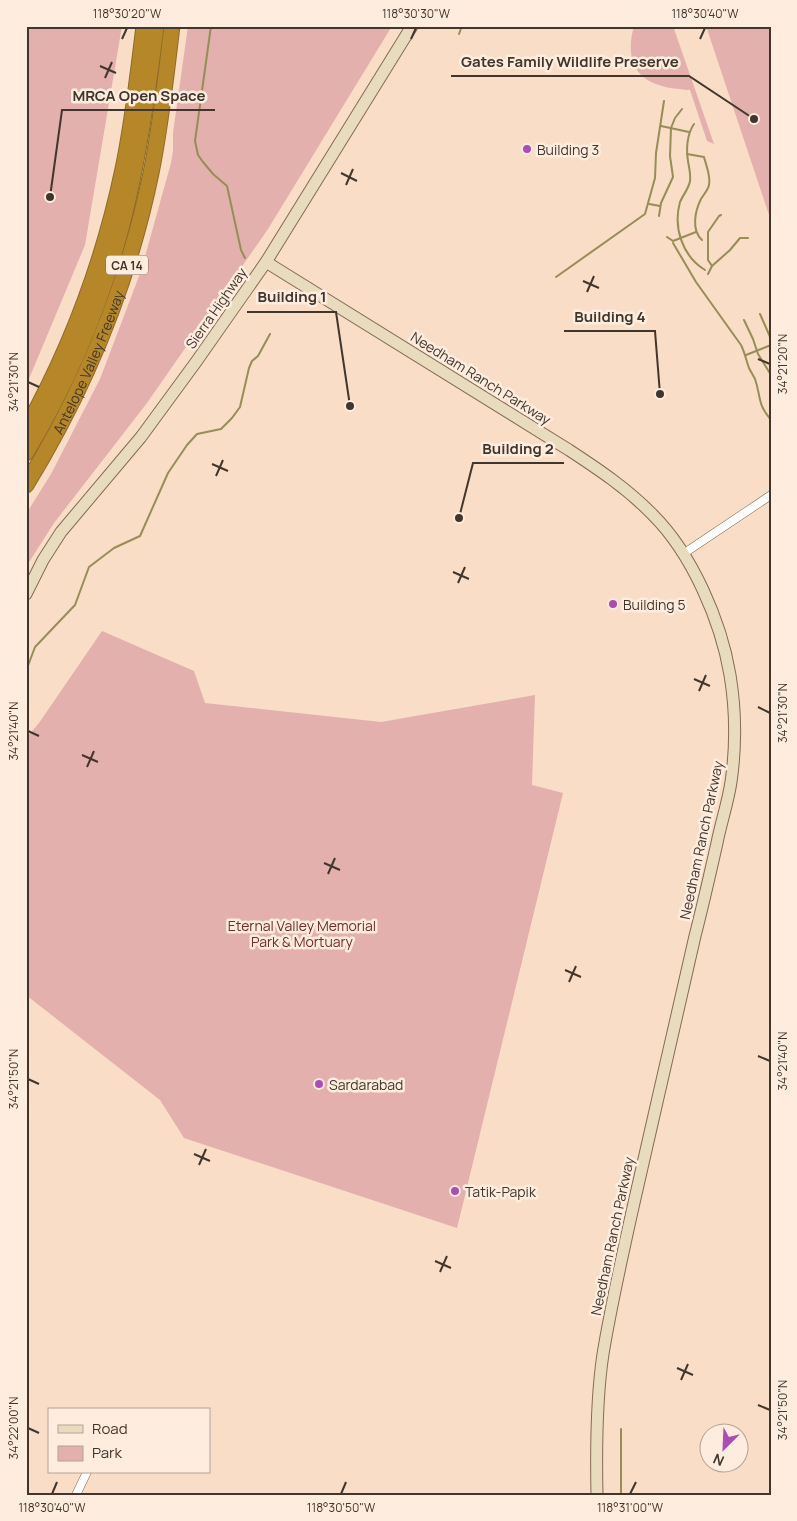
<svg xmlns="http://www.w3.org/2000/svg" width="797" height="1521" viewBox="0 0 797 1521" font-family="Manrope,sans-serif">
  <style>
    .green { fill: #e3b0ad }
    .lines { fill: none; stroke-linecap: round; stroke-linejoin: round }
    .stream { stroke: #968e56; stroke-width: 2 }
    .street-casing { stroke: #836b56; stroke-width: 9 }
    .secondary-casing { stroke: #836b56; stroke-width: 13 }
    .highway-casing { stroke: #8d6b2a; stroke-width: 17 }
    .street { stroke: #fff; stroke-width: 8 }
    .secondary { stroke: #e9dbbe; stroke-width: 11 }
    .highway { stroke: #b68728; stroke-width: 15 }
    .ticks { fill: none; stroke: #41362d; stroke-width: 2 }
    .poi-dot { fill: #ac4cb5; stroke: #feeddf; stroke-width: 2 }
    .labels { text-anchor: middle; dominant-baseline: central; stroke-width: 5; stroke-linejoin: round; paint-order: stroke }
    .shield { fill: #feeddf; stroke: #7a6d62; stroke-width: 1 }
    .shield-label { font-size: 12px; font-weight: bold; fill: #41362d }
    .poi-label { font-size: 14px; fill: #41362d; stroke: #feeddf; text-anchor: start }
    .street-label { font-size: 14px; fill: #41362d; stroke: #feeddf }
    .park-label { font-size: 14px; fill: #74292a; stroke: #feeddf }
    .leader { fill: none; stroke: #41362d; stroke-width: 2 }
    .callout-dot { fill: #41362d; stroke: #feeddf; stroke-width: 2 }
    .callout-label { font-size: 15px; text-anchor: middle; font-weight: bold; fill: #41362d; stroke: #feeddf; stroke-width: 5; stroke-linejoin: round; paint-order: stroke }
    .neatline { fill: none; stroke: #41362d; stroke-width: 2 }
    .ticks-label { font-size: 12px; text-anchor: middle; fill: #41362d }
  </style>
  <rect width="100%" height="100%" fill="#f9ddc6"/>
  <g class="green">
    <path d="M26,26H122L85,245L26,386Z"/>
    <path d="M188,26H392L268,229L147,403L54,523L26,567V514L51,474L100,379L141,271L171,163L173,151V133Z"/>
    <path d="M634,26H673L714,144L707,141L690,90C681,89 671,89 662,86C632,78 626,54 634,26Z"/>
    <path d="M706,26H771V219L768,212Z"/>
    <path d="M102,631L194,671L205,703L381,722L535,695L532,785L563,793L457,1228L184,1138L160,1100L26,995V738L39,723Z"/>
  </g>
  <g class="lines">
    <g class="stream">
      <path d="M211,26L195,141L198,155L203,162L213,174L227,186L241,250L245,258"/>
      <path d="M459,34L462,26"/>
      <path d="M694,124C687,134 686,149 688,161C689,168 691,174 690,181C689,188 683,195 680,202C673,227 682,256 705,270"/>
      <path d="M661,126L689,132"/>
      <path d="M687,154L704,157C706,165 711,176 709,185C708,190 704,194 701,199C695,211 691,230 702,240"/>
      <path d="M649,204L660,206"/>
      <path d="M659,216L661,203L673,177L670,156L671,128L675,118L682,109"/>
      <path d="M667,237L673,241L696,232"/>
      <path d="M673,243L696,282L741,345C745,353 746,360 749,368C751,372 753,375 755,379C761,396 757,404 771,420"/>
      <path d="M712,266L708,260V232L719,216L721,215"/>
      <path d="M708,274L712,266L730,250L740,238H748"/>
      <path d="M556,277L645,214L655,178L656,153L664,101"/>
      <path d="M760,314L771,339"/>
      <path d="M744,320L753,339L758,354L771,375"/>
      <path d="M746,355L771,345"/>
      <path d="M26,671L35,647L75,605L89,567L114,548L140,536L168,473L187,445L197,434L221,429L232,418L240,407L249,368L252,361L258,356L270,334"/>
      <path d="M621,1429V1495"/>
    </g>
    <defs>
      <g id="street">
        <path d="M683,554L771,495"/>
        <path d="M76,1495L87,1472"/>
      </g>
      <g id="secondary">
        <path d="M266,262L569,450C598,469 628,489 653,515C692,554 721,621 730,675C736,711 736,747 731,782C728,802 721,823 717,843C710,874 703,905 695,936C676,1022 655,1108 636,1194C624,1247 612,1300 603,1354C596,1400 596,1448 597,1495"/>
        <path d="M26,594L43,560L61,532L141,437L196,362L266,262L412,26"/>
      </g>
      <g id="highway">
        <path d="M26,429C71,348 104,260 123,169C133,122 138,74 144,26"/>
        <path d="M26,453C77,368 114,273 133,176C143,126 150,76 156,26"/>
        <path id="s1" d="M26,485C85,389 128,284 151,173C161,124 166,75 172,26"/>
      </g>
    </defs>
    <use href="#street" class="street-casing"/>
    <use href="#secondary" class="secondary-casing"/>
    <use href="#highway" class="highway-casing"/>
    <use href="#street" class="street"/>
    <use href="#secondary" class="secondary"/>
    <use href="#highway" class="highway"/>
  </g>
  <path class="ticks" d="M122,39L127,28M411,39L416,28M700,39L705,28M100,66L116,73M105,78L112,62M341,173L357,181M346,185L353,169M583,281L599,288M587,292L594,276M758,359L770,364M28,382L39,387M212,464L228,471M216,476L223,460M453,572L469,579M458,583L465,567M694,679L710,686M699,691L706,675M758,707L770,713M28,731L39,736M82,755L98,762M87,767L94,751M324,863L340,870M328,874L335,858M565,970L581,977M569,982L576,966M758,1056L770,1061M28,1079L39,1084M194,1154L210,1161M199,1165L206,1149M435,1261L451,1268M440,1272L447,1256M677,1368L693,1375M681,1380L688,1364M758,1405L770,1410M28,1428L39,1433M52,1494L57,1482M341,1494L346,1482M630,1494L636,1482"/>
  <g class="poi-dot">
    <circle cx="527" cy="149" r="5"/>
    <circle cx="613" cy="604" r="5"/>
    <circle cx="319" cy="1084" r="5"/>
    <circle cx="455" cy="1191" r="5"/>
  </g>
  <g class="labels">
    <rect class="shield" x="106" y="255.5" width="42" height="19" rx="4"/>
    <g class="shield-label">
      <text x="127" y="265">CA 14</text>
    </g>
    <g class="poi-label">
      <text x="537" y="149">Building 3</text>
      <text x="623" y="604">Building 5</text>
      <text x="329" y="1084">Sardarabad</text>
      <text x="465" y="1191">Tatik-Papik</text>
    </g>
    <g class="street-label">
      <text transform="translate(216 308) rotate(-55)">Sierra Highway</text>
      <text stroke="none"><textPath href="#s1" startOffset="138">Antelope Valley Freeway</textPath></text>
      <text transform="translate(481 378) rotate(32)">Needham Ranch Parkway</text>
      <text transform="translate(701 840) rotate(-78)">Needham Ranch Parkway</text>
      <text transform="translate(612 1236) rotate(-78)">Needham Ranch Parkway</text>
    </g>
    <g class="park-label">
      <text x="302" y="925">Eternal Valley Memorial<tspan x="302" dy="16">Park &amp; Mortuary</tspan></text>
    </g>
  </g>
  <path class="leader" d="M754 119L689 76H451M50 197L62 110H215M350 406L336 312H247M660 394L655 331H564M459 518L473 463H564"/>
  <g class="callout-dot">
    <circle cx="754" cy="119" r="5"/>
    <circle cx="50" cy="197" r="5"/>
    <circle cx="350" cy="406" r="5"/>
    <circle cx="660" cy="394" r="5"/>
    <circle cx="459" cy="518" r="5"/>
  </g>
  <g class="callout-label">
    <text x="570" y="67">Gates Family Wildlife Preserve</text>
    <text x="139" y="101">MRCA Open Space</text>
    <text x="292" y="302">Building 1</text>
    <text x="610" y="322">Building 4</text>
    <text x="518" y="454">Building 2</text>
  </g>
  <rect width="797" height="1521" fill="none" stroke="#feeddf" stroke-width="55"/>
  <rect x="48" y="1408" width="162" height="65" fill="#feeddf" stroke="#b2a498"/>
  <rect x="58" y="1425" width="25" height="8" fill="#e9dbbe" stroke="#b2a498"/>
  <text x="92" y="1434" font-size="15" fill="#41362d">Road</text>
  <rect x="58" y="1446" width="25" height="15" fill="#e3b0ad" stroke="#b2a498"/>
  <text x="92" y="1458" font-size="15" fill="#41362d">Park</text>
  <g transform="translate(724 1448) rotate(204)"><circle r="24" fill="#feeddf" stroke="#b2a498"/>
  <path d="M0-4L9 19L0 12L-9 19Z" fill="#ac4cb5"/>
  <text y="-8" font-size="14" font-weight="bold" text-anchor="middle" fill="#41362d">N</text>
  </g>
  <rect x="28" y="28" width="742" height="1466" class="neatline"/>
  <g class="ticks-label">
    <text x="127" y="18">118°30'20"W</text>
    <text x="416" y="18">118°30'30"W</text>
    <text x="705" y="18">118°30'40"W</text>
    <text transform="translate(783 364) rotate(-90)" y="4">34°21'20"N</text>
    <text transform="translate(14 382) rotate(-90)" y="4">34°21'30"N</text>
    <text transform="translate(783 713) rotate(-90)" y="4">34°21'30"N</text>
    <text transform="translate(14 731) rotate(-90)" y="4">34°21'40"N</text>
    <text transform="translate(783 1061) rotate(-90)" y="4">34°21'40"N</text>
    <text transform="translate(14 1079) rotate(-90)" y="4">34°21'50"N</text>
    <text transform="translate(783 1410) rotate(-90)" y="4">34°21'50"N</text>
    <text transform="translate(14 1428) rotate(-90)" y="4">34°22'00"N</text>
    <text x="52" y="1512">118°30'40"W</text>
    <text x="341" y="1512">118°30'50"W</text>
    <text x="630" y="1512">118°31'00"W</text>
  </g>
</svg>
